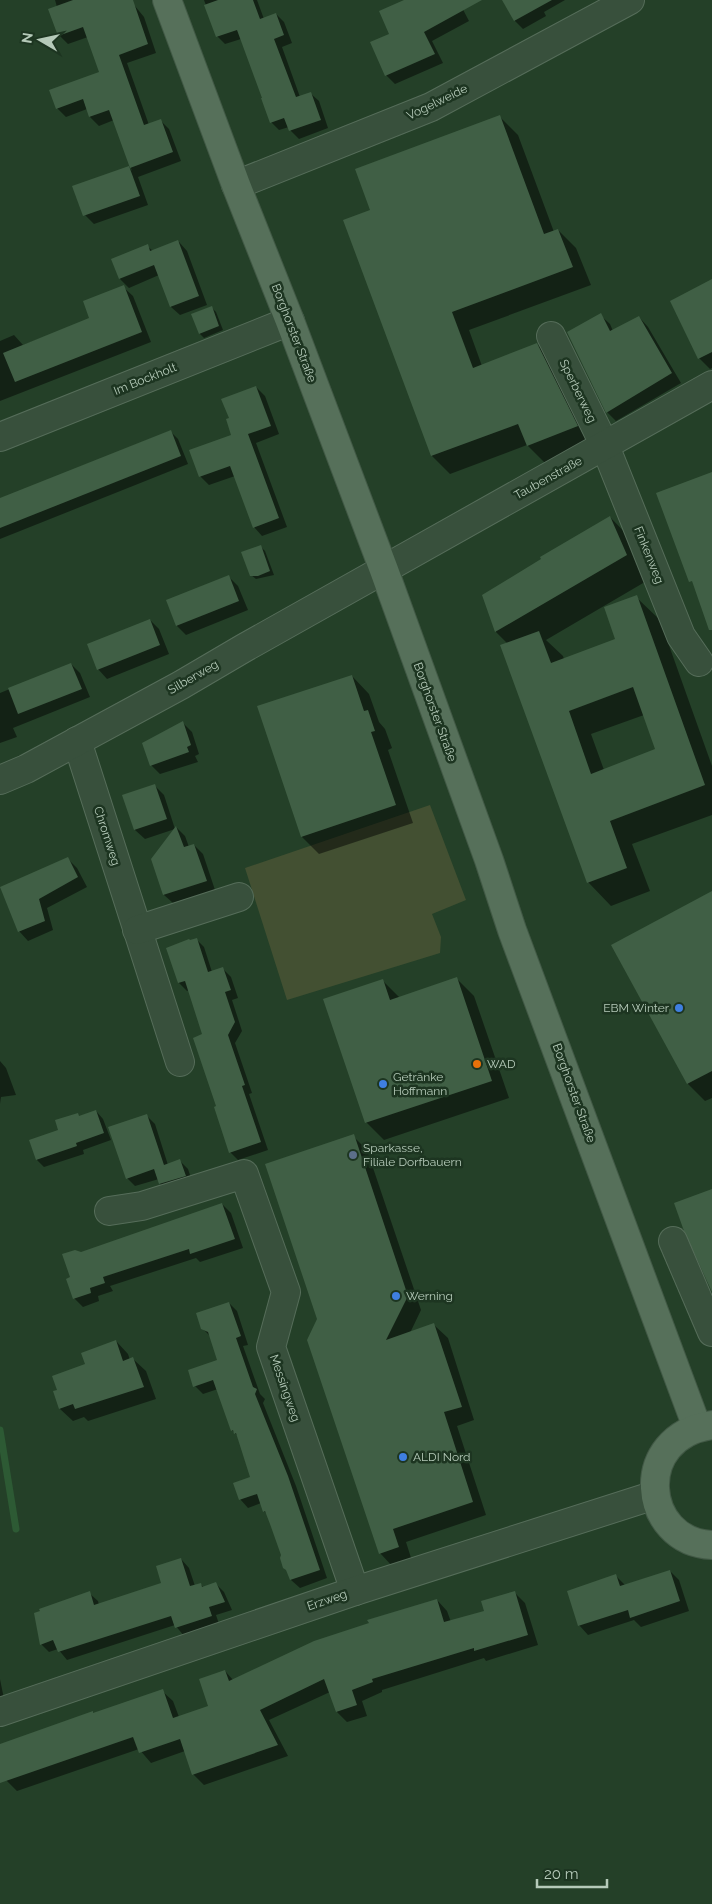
<svg xmlns="http://www.w3.org/2000/svg" width="712" height="1904" viewBox="0 0 712 1904" font-family="Raleway,sans-serif">
  <style>
    .green { fill: #435032 }
    .shadow { fill: #0007; fill-rule: evenodd }
    .lines { fill: none; stroke-linecap: round; stroke-linejoin: round }
    .stream { stroke: #2d5a34; stroke-width: 7 }
    .building { fill: #405f45; fill-rule: evenodd }
    .minor-casing { stroke: #566d5a; stroke-width: 30 }
    .major-casing { stroke: #425946; stroke-width: 30 }
    .minor { stroke: #38503c; stroke-width: 28 }
    .major { stroke: #56705a; stroke-width: 28 }
    .shop-dot { fill: #3f7fe0; stroke: #1d3521; stroke-width: 2 }
    .food-dot { fill: #e8710a; stroke: #1d3521; stroke-width: 2 }
    .service-dot { fill: #5c6f8a; stroke: #1d3521; stroke-width: 2 }
    .labels { text-anchor: middle; dominant-baseline: central; stroke-width: 5; stroke-linejoin: round; paint-order: stroke }
    .street-label { font-size: 12px; fill: #b5cab9; stroke: #1d3521 }
    .poi-label { font-size: 12px; fill: #b5cab9; stroke: #1d3521; text-anchor: start }
  </style>
  <rect width="100%" height="100%" fill="#244028"/>
  <path class="green" d="M430,805L466,900L432,914L441,937L440,953L287,1000L245,868Z"/>
  <g class="shadow">
    <path d="M55,0H130L144,17L156,53L127,63L149,125L160,120L169,129L181,161L138,177L148,205L94,224L85,215L129,167L132,171L114,120L99,126L90,117L87,109L66,117L57,108L101,73L88,37L68,44L59,35L57,7Z"/>
    <path d="M204,0H257L264,19L276,14L284,22L292,43L282,47L300,97L310,93L319,101L328,128L299,139L291,131L289,127L279,130L271,122L264,98L241,39L225,44L217,36Z"/>
    <path d="M407,0H458L469,21L432,41L443,63L395,84L386,75L391,34Z"/>
    <path d="M514,0H565L544,12L546,16L523,29L515,21Z"/>
    <path d="M500,117L518,135L554,232L558,230L576,248L591,285L469,330L482,366L537,344L555,363L595,444L546,464L527,445L450,474L432,456L372,210Z"/>
    <path d="M179,242L187,251L207,305L180,315L171,307L159,275L129,288L120,279L113,260L147,246L153,251Z"/>
    <path d="M712,280V368L710,369L699,358L672,302Z"/>
    <path d="M123,287L133,296L151,342L0,401V341L14,335L23,345L91,319Z"/>
    <path d="M211,307L216,312L223,330L204,338L200,334L193,314Z"/>
    <path d="M600,315L610,324L613,331L639,317L648,327L681,383L616,421L607,412Z"/>
    <path d="M256,387L265,396L279,434L256,443L287,527L262,536L254,527L235,476L209,485L200,476L233,436Z"/>
    <path d="M170,431L178,439L188,464L0,539V499Z"/>
    <path d="M610,517L633,541L650,579L546,640L563,656L564,659L617,640L636,597L660,620L712,766V815L632,844L650,891L611,906L588,882L508,644L496,632L484,596ZM644,715L657,750L604,770L591,734Z"/>
    <path d="M261,547L265,551L274,575L256,579L251,575Z"/>
    <path d="M228,576L238,586L248,610L186,635L177,626L167,601Z"/>
    <path d="M150,620L159,629L169,654L107,679L98,669Z"/>
    <path d="M71,664L80,673L90,697L13,728L17,737L0,743V693Z"/>
    <path d="M352,676L369,694L379,722L385,729L392,748L388,750L413,823L319,854L302,837Z"/>
    <path d="M183,723L192,732L199,754L195,756L198,762L160,774L151,765Z"/>
    <path d="M155,786L164,795L175,829L145,839L135,830L124,796Z"/>
    <path d="M176,827L185,836L189,847L194,845L203,854L215,890L173,903L164,895L152,859Z"/>
    <path d="M68,859L77,868L87,887L47,908L53,930L28,941L19,931L1,888Z"/>
    <path d="M712,892V1098L705,1101L688,1084L613,945Z"/>
    <path d="M196,939L204,947L212,972L223,969L231,977L238,998L232,1000L242,1031L235,1043L252,1093L249,1094L268,1150L238,1160L230,1152L218,1107L204,1035L189,990L187,991L179,983L190,941Z"/>
    <path d="M457,979L474,996L509,1098L384,1140L366,1122L382,980L400,998Z"/>
    <path d="M0,1061L6,1068L16,1095L1,1097L0,1104Z"/>
    <path d="M96,1111L103,1119L111,1140L83,1150L84,1154L44,1167L37,1160L30,1141L60,1131L80,1117Z"/>
    <path d="M146,1115L155,1124L168,1165L180,1161L188,1169L193,1184L169,1192L160,1184L159,1179L135,1186L127,1178Z"/>
    <path d="M353,1136L367,1150L421,1310L410,1333L434,1325L448,1338L474,1420L457,1426L486,1515L406,1542L412,1561L393,1567L380,1553L318,1319Z"/>
    <path d="M222,1204L231,1213L243,1248L200,1262L196,1258L110,1286L113,1291L98,1296L99,1301L83,1307L74,1298L72,1278L80,1254Z"/>
    <path d="M229,1303L237,1311L248,1345L243,1346L260,1394L265,1399L263,1403L296,1486L327,1578L300,1588L291,1580L268,1515L264,1511L261,1503L248,1508L240,1499L252,1477L239,1437L232,1430L218,1389L203,1394L195,1386L219,1360L210,1336L202,1328Z"/>
    <path d="M116,1341L128,1354L130,1360L133,1359L146,1371L156,1399L88,1421L84,1417L73,1421L60,1409L54,1392L58,1391Z"/>
    <path d="M181,1559L189,1568L195,1586L200,1584L204,1588L216,1584L224,1592L232,1610L216,1615L219,1624L184,1636L175,1625L67,1660L58,1649L49,1652L41,1644L89,1593L98,1601L99,1605L163,1584Z"/>
    <path d="M670,1571L679,1580L689,1611L641,1627L634,1620L588,1635L579,1625L616,1576L625,1585Z"/>
    <path d="M514,1592L525,1603L538,1645L486,1661L484,1658L382,1690V1692L362,1701L367,1716L347,1722L337,1712L330,1692L269,1720L288,1756L204,1785L193,1774L185,1751L151,1763L139,1749L17,1791L6,1780L0,1762V1746L162,1691L173,1701L179,1717L210,1706L225,1671L234,1681L437,1600L447,1611L451,1622L486,1611Z"/>
    <path d="M0,1679L4,1699L0,1700Z"/>
  </g>
  <g class="lines">
    <path class="stream" d="M0,1430L16,1529"/>
  </g>
  <g class="building">
    <path d="M73,0H133L148,44L119,55L144,125L161,119L173,152L130,168L109,110L89,117L83,99L56,109L49,90L99,72L83,27L58,36L48,9Z"/>
    <path d="M218,0H253L260,19L276,13L284,35L274,39L296,97L311,92L321,120L289,131L284,118L270,123L261,98H262L237,30L216,37L204,5Z"/>
    <path d="M404,0H482L424,32L435,54L385,76L370,42L389,34L379,11Z"/>
    <path d="M502,0H552L514,21Z"/>
    <path d="M500,115L544,234L558,229L573,267L452,312L473,368L537,343L578,426L527,446L518,424L431,456L343,220L370,210L355,169Z"/>
    <path d="M129,166L140,196L83,216L72,186Z"/>
    <path d="M178,240L199,296L170,307L154,265L119,279L111,259L148,244L150,251Z"/>
    <path d="M712,279V352L698,359L670,301Z"/>
    <path d="M124,285L142,332L15,382L3,353L89,318L83,301Z"/>
    <path d="M212,306L219,326L199,334L191,314Z"/>
    <path d="M601,313L610,331L639,316L672,373L606,413L567,332Z"/>
    <path d="M256,386L271,426L248,434L279,518L253,528L230,466L199,477L189,450L231,435L226,419L229,418L221,399Z"/>
    <path d="M171,430L181,456L0,528V498Z"/>
    <path d="M712,472V630H709L692,581L689,582L656,493Z"/>
    <path d="M610,516L627,555L495,632L482,595L541,559L540,557Z"/>
    <path d="M261,545L270,571L258,576H250L241,552Z"/>
    <path d="M229,575L239,601L176,626L166,600Z"/>
    <path d="M637,595L705,785L610,821L627,868L587,883L500,645L539,631L551,663L615,639L604,607ZM633,687L655,749L591,774L569,711Z"/>
    <path d="M150,619L160,645L97,670L87,644Z"/>
    <path d="M71,663L82,689L18,714L8,688Z"/>
    <path d="M352,675L364,711L368,710L375,731L371,732L396,805L301,837L257,706Z"/>
    <path d="M183,721L191,745L187,747L189,752L150,766L142,743Z"/>
    <path d="M155,784L167,819L134,830L122,795Z"/>
    <path d="M176,826L184,847L194,844L207,881L163,895L151,859Z"/>
    <path d="M68,857L78,877L39,899L45,921L18,932L0,887Z"/>
    <path d="M712,891V1071L687,1084L611,945Z"/>
    <path d="M197,938L208,972L223,967L231,990L225,992L235,1022L228,1035L245,1085L242,1086L261,1142L229,1153L214,1107L216,1106L193,1038L202,1034L185,981L178,983L166,948L189,939L190,940Z"/>
    <path d="M457,977L492,1081L365,1123L323,999L383,979L390,1000Z"/>
    <path d="M96,1110L104,1133L76,1143L77,1146L36,1160L29,1140L58,1130L55,1120L78,1113L79,1116Z"/>
    <path d="M147,1114L164,1165L180,1159L186,1176L159,1184L154,1169L126,1179L108,1127Z"/>
    <path d="M354,1134L408,1296L386,1340L434,1323L462,1407L444,1412L473,1502L393,1529L399,1547L379,1554L307,1340L317,1319L265,1164Z"/>
    <path d="M712,1189V1292L684,1231L674,1203Z"/>
    <path d="M222,1203L235,1239L190,1254L189,1249L103,1277L105,1283L90,1288L91,1293L73,1299L66,1279L70,1277L62,1254L75,1250L81,1252Z"/>
    <path d="M229,1302L241,1336L236,1338L253,1387L257,1389L255,1394L288,1476L320,1570L290,1580L286,1570L283,1568L280,1558L281,1555L270,1524L265,1511L263,1512L257,1494L239,1500L233,1483L250,1477L236,1433L234,1434L233,1430L231,1431L213,1380L193,1387L188,1370L217,1360L208,1332L201,1329L196,1313Z"/>
    <path d="M116,1340L123,1361L133,1357L144,1387L75,1409L73,1404L59,1409L53,1391L57,1390L52,1376L85,1364L81,1353Z"/>
    <path d="M181,1558L190,1586L201,1583L202,1587L216,1582L225,1602L209,1607L212,1616L175,1628L171,1616L58,1652L53,1640L40,1645L34,1613L40,1611L39,1609L90,1591L94,1605L161,1583L156,1566Z"/>
    <path d="M670,1570L680,1601L630,1618L628,1610L578,1626L567,1591L616,1574L620,1586Z"/>
    <path d="M515,1591L528,1635L474,1651V1648L372,1679L373,1682L352,1690L357,1705L336,1712L324,1679L260,1710L278,1745L192,1775L180,1739L139,1753L133,1737L0,1783V1744L93,1711V1713L163,1689L173,1718L208,1706L199,1679L225,1670L229,1681L314,1641L369,1623L367,1620L437,1599L444,1622L484,1611L481,1601Z"/>
  </g>
  <g class="lines">
    <defs>
      <g id="minor">
        <path d="M236,185L431,107L630,0"/>
        <path d="M551,336L605,446L681,636L699,662"/>
        <path d="M0,437L290,321"/>
        <path d="M77,741L180,1062"/>
        <path d="M0,780L26,769L181,685L244,648L712,385"/>
        <path d="M137,930L239,897"/>
        <path d="M109,1211L142,1206L244,1174L286,1292L271,1347L355,1591"/>
        <path d="M673,1241L712,1332"/>
        <path d="M0,1712L355,1591L655,1495"/>
      </g>
      <g id="major">
        <path d="M167,0L236,185L290,321L384,570L489,860L512,930L697,1427"/>
        <path d="M712,1425C631,1436 641,1542 712,1545"/>
      </g>
    </defs>
    <use href="#minor" class="minor-casing"/>
    <use href="#major" class="major-casing"/>
    <use href="#minor" class="minor"/>
    <use href="#major" class="major"/>
  </g>
  <g class="shop-dot">
    <circle cx="679" cy="1008" r="5"/>
    <circle cx="383" cy="1084" r="5"/>
    <circle cx="396" cy="1296" r="5"/>
    <circle cx="403" cy="1457" r="5"/>
  </g>
  <circle class="food-dot" cx="477" cy="1064" r="5"/>
  <circle class="service-dot" cx="353" cy="1155" r="5"/>
  <g class="labels">
    <g class="street-label">
      <text transform="translate(437 102) rotate(-26)">Vogelweide</text>
      <text transform="translate(294 333) rotate(69)">Borghorster Straße</text>
      <text transform="translate(145 379) rotate(-22)">Im Bockholt</text>
      <text transform="translate(578 391) rotate(64)">Sperberweg</text>
      <text transform="translate(548 478) rotate(-29)">Taubenstraße</text>
      <text transform="translate(649 555) rotate(68)">Finkenweg</text>
      <text transform="translate(193 677) rotate(-30)">Silberweg</text>
      <text transform="translate(435 712) rotate(70)">Borghorster Straße</text>
      <text transform="translate(107 836) rotate(72)">Chromweg</text>
      <text transform="translate(574 1093) rotate(70)">Borghorster Straße</text>
      <text transform="translate(285 1388) rotate(71)">Messingweg</text>
      <text transform="translate(327 1600) rotate(-19)">Erzweg</text>
    </g>
    <g class="poi-label">
      <text x="669" y="1008" text-anchor="end">EBM Winter</text>
      <text x="487" y="1064">WAD</text>
      <text x="393" y="1077">Getränke<tspan x="393" dy="14">Hoffmann</tspan></text>
      <text x="363" y="1148">Sparkasse,<tspan x="363" dy="14">Filiale Dorfbauern</tspan></text>
      <text x="406" y="1296">Werning</text>
      <text x="413" y="1457">ALDI Nord</text>
    </g>
  </g>
  <g transform="translate(40 40) rotate(279)" stroke="#1d3521" stroke-width="4" paint-order="stroke">
  <path d="M0-4L9 19L0 12L-9 19Z" fill="#b5cab9"/>
  <text y="-8" font-size="14" font-weight="bold" text-anchor="middle" fill="#b5cab9">N</text>
  </g>
  <path d="M537 1879v8h70v-8" fill="none" stroke="#b5cab9" stroke-width="2.5"/>
  <text x="544" y="1879" font-size="15" fill="#b5cab9" stroke="#1d3521" stroke-width="4" paint-order="stroke">20 m</text>
</svg>
